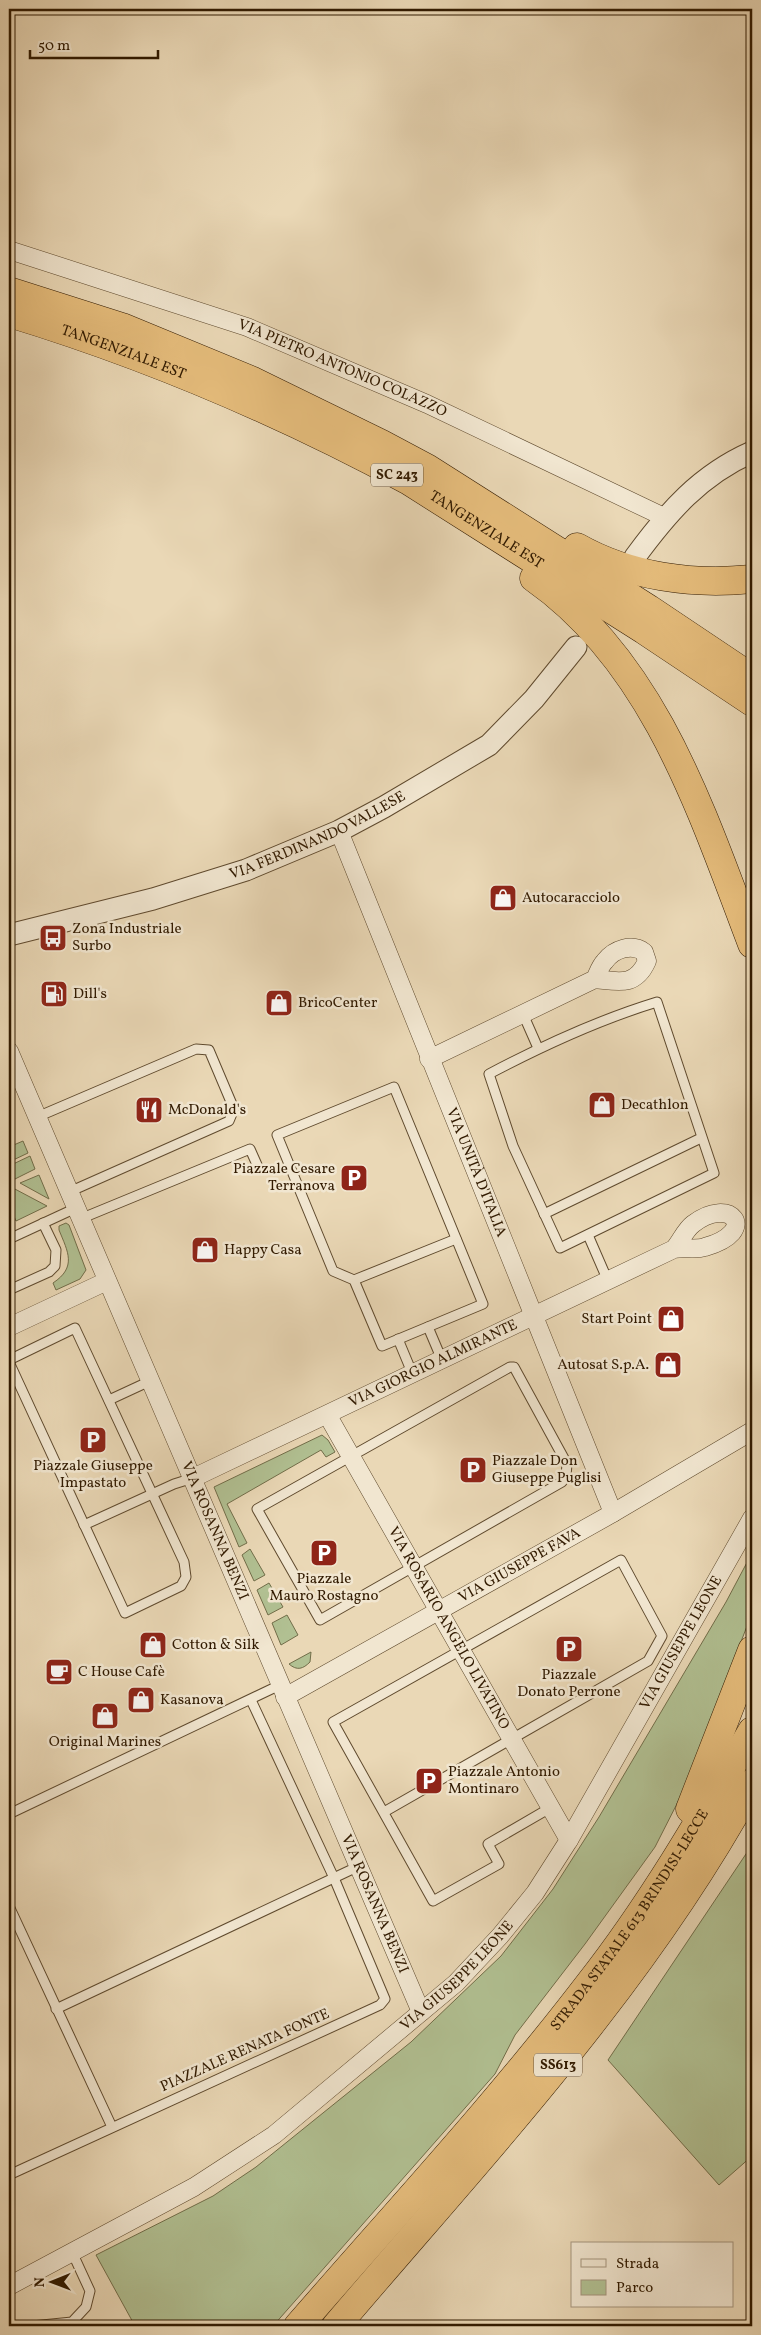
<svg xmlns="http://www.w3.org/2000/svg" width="761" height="2335" viewBox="0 0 761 2335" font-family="Vollkorn,serif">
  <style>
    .green { fill: #b1c092; stroke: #716d49 }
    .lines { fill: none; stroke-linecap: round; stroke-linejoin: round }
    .service-casing { stroke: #5f4a2e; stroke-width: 11 }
    .minor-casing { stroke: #5f4a2e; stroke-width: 19 }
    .tertiary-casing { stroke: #5f4a2e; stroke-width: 23 }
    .trunk-casing { stroke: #311a00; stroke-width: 29 }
    .service { stroke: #f1e6d0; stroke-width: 9 }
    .minor { stroke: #f1e6d0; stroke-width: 18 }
    .tertiary { stroke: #f1e6d0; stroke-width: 21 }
    .trunk { stroke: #e5bc7b; stroke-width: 28 }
    .labels { text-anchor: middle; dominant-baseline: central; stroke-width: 5; stroke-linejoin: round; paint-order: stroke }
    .shield { fill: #f1e6d0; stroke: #6b573e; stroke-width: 1 }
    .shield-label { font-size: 14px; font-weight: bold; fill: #311a00 }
    .street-label { font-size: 15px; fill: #311a00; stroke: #f1e6d0 }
    .poi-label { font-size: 15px; fill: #311a00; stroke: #f1e6d0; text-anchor: start }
  </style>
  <rect width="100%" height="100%" fill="#ead8b6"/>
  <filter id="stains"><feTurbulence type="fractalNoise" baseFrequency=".004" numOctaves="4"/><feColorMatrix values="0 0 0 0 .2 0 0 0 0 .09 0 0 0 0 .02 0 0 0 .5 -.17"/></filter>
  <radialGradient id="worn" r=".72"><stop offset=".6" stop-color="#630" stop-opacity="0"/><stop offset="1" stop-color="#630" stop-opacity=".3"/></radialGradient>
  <g class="green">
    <path d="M23,1141L28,1153L9,1162V1147Z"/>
    <path d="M30,1156L35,1169L13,1180L9,1178V1166Z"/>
    <path d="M39,1175L49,1199L20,1183Z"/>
    <path d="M13,1188L47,1206L16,1221L9,1204V1189Z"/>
    <path d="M66,1223L69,1225L86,1270L80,1279L56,1290L53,1283C77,1267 68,1252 59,1230V1226Z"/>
    <path d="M322,1435L328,1440L335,1452L326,1457L321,1450L227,1504L247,1543L239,1547L214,1487Z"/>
    <path d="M250,1549L265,1575L254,1581L242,1555Z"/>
    <path d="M752,1553V1613L685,1788L655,1847L585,1944L515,2035L495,2074L273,2326H135L96,2255L213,2196L256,2167L411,2042L501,1956L553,1889L599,1817L726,1602Z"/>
    <path d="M269,1583L283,1607L268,1615L257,1590Z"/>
    <path d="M287,1615L298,1635L281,1645L272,1623Z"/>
    <path d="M311,1652L310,1662C303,1669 297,1671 289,1664Z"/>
    <path d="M752,1845V2156L719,2185L608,2060Z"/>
  </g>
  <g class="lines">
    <defs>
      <g id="service">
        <path d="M657,1002L714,1173L560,1248L513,1146L489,1074C544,1045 598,1020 657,1002Z"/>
        <path d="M523,1014L538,1048"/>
        <path d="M394,1087L483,1304L382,1346L354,1280L333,1271L277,1135Z"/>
        <path d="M37,1117L196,1049L209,1050L234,1109L229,1121L69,1192"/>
        <path d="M544,1214L701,1138"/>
        <path d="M80,1219L250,1149L258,1167"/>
        <path d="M588,1235L608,1281"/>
        <path d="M9,1239L76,1208"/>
        <path d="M354,1280L456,1239"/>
        <path d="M9,1290L49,1272L55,1266L56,1250L43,1223"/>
        <path d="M428,1327L442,1360"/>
        <path d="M398,1339L413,1375"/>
        <path d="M9,1360L75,1328L184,1562L186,1577L181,1586L125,1613L9,1362"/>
        <path d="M510,1367H514L567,1464L566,1476L562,1482L320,1620L257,1509Z"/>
        <path d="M109,1400L150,1381"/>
        <path d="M84,1525L174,1484L193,1478"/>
        <path d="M384,1812L648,1661L662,1636L621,1560L333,1722L433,1901L499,1864L488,1844L550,1808"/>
        <path d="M9,1814L280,1685"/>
        <path d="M9,1906L112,2127"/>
        <path d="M56,2009L357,1867"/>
        <path d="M9,2175L380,2005L385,1999L334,1878L251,1700"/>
        <path d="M32,2326L72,2322L86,2307L90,2291L72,2252"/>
      </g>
      <g id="minor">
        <path id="s1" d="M9,250L247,327L427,404L664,517"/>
        <path id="s2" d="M339,831L613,1513"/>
        <path id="s3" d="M9,1051L421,2012"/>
        <path d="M429,1059L595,979C617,981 635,988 647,961L644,952C632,943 614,949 605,961C600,966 598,973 595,979"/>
        <path d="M9,1327L107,1281"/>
        <path id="s4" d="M328,1416L569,1840"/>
        <path id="s5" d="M193,1478L674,1249C685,1247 696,1250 705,1247C761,1231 730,1195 693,1224C685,1230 681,1241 674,1249"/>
        <path id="s6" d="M285,1697L613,1513L752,1431"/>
        <path id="s7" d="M9,2286L194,2187L274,2135L456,1983L500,1936L535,1893L569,1840L752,1518"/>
      </g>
      <g id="tertiary">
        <path d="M635,557C668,512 700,475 752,452"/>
        <path id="s8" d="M9,935L153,899L246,870L339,831L384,807L489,745L534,699L576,647"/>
      </g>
      <g id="trunk">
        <path d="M9,291L122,327L253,381L382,444L427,468L649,609L752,678"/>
        <path id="s9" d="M9,313C147,355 281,412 409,481L644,630L752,702"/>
        <path d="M577,547C630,577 693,585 752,579"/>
        <path d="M534,578C655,663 702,813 752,944"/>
        <path d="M690,1809L752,1650"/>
        <path id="s10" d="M298,2326C396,2213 498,2103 589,1984C651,1905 702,1817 752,1731"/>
        <path d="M336,2326C483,2153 643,1984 752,1783"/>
      </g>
    </defs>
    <use href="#service" class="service-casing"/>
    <use href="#minor" class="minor-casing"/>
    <use href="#tertiary" class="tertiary-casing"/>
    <use href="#trunk" class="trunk-casing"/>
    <use href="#service" class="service"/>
    <use href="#minor" class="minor"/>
    <use href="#tertiary" class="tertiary"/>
    <use href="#trunk" class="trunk"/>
  </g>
  <defs>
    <symbol id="shop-square" viewBox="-11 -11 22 22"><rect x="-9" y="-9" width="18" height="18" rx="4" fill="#8f2418" stroke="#f1e6d0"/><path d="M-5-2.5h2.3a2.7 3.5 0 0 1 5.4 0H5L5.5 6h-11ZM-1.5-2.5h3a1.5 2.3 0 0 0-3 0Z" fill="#fff"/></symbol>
    <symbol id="bus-square" viewBox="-11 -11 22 22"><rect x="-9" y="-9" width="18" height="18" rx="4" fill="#8f2418" stroke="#f1e6d0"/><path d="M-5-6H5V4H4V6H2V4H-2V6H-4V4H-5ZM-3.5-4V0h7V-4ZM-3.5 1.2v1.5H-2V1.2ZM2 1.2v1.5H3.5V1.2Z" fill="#fff"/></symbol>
    <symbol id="fuel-square" viewBox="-11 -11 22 22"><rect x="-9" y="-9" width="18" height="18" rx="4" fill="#8f2418" stroke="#f1e6d0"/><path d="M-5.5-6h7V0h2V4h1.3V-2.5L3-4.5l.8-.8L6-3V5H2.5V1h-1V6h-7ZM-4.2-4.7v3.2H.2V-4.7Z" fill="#fff"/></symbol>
    <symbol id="restaurant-square" viewBox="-11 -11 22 22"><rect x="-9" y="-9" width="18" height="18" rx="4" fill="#8f2418" stroke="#f1e6d0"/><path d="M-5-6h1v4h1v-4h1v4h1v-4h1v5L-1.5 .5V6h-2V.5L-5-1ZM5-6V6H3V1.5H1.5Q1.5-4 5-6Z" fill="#fff"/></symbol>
    <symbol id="parking-square" viewBox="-11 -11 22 22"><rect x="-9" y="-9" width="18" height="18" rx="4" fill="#8f2418" stroke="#f1e6d0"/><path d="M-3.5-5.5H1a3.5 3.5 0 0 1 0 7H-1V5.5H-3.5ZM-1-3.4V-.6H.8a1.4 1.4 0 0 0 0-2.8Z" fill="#fff"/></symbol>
    <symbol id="cafe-square" viewBox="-11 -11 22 22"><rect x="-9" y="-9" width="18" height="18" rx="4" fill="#8f2418" stroke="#f1e6d0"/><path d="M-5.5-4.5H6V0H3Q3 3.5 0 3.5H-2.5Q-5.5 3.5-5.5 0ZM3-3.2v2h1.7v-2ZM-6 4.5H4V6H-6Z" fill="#fff"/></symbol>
  </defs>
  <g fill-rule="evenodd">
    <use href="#shop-square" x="487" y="882" width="32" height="32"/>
    <use href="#bus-square" x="37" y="922" width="32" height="32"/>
    <use href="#fuel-square" x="38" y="978" width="32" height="32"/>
    <use href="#shop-square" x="263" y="987" width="32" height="32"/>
    <use href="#shop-square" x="586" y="1089" width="32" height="32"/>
    <use href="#restaurant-square" x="133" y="1094" width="32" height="32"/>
    <use href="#parking-square" x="338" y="1162" width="32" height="32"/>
    <use href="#shop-square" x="189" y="1234" width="32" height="32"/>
    <use href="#shop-square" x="655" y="1303" width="32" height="32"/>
    <use href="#shop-square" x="652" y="1349" width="32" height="32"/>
    <use href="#parking-square" x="77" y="1424" width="32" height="32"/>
    <use href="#parking-square" x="457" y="1454" width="32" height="32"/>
    <use href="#parking-square" x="308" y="1537" width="32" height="32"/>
    <use href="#shop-square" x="137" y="1629" width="32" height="32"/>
    <use href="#parking-square" x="553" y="1633" width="32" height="32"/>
    <use href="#cafe-square" x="43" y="1656" width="32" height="32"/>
    <use href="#shop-square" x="125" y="1684" width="32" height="32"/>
    <use href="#shop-square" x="89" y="1700" width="32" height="32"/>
    <use href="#parking-square" x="413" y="1765" width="32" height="32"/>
  </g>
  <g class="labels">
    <g class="shield">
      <rect x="371" y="463.5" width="52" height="23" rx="4"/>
      <rect x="534" y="2053.5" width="48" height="23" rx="4"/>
    </g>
    <g class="shield-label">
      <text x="397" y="475">SC 243</text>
      <text x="558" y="2065">SS613</text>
    </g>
    <g class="street-label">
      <text stroke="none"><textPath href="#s9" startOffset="121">TANGENZIALE EST</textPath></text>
      <text stroke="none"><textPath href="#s1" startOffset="354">VIA PIETRO ANTONIO COLAZZO</textPath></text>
      <text stroke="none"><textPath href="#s9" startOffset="526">TANGENZIALE EST</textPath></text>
      <text stroke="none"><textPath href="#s8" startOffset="325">VIA FERDINANDO VALLESE</textPath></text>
      <text stroke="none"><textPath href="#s2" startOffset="368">VIA UNITÀ D'ITALIA</textPath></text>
      <text stroke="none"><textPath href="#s5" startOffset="266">VIA GIORGIO ALMIRANTE</textPath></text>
      <text stroke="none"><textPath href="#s3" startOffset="522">VIA ROSANNA BENZI</textPath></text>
      <text stroke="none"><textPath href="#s6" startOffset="269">VIA GIUSEPPE FAVA</textPath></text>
      <text stroke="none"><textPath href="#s4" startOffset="244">VIA ROSARIO ANGELO LIVATINO</textPath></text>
      <text stroke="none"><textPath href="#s7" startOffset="952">VIA GIUSEPPE LEONE</textPath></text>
      <text stroke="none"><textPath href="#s3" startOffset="928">VIA ROSANNA BENZI</textPath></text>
      <text stroke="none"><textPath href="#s10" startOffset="525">STRADA STATALE 613 BRINDISI-LECCE</textPath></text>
      <text stroke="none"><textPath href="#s7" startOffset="548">VIA GIUSEPPE LEONE</textPath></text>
      <text transform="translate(245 2051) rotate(-24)">PIAZZALE RENATA FONTE</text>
    </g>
    <g class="poi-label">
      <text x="522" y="898">Autocaracciolo</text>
      <text x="72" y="929">Zona Industriale<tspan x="72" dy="17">Surbo</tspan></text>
      <text x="73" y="994">Dill's</text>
      <text x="298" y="1003">BricoCenter</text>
      <text x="621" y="1105">Decathlon</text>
      <text x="168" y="1110">McDonald's</text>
      <text x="335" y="1169" text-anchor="end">Piazzale Cesare<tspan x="335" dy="17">Terranova</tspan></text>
      <text x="224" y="1250">Happy Casa</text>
      <text x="652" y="1319" text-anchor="end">Start Point</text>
      <text x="649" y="1365" text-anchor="end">Autosat S.p.A.</text>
      <text x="492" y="1461">Piazzale Don<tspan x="492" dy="17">Giuseppe Puglisi</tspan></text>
      <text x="93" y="1466" text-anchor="middle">Piazzale Giuseppe<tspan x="93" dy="17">Impastato</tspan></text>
      <text x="324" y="1579" text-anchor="middle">Piazzale<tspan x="324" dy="17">Mauro Rostagno</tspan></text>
      <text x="172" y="1645">Cotton &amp; Silk</text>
      <text x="78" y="1672">C House Cafè</text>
      <text x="569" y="1675" text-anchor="middle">Piazzale<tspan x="569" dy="17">Donato Perrone</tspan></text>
      <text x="160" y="1700">Kasanova</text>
      <text x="105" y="1742" text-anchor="middle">Original Marines</text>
      <text x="448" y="1772">Piazzale Antonio<tspan x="448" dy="17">Montinaro</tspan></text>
    </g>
  </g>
  <rect width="761" height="2335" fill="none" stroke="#ead8b6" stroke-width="30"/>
  <rect x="10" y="10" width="741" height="2315" fill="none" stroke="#311a00" stroke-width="2.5"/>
  <rect x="15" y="15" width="731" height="2305" fill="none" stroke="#311a00"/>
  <rect x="571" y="2242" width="162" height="65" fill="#f1e6d0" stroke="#a4947d"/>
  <rect x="581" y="2259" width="25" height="8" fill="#f1e6d0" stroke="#a4947d"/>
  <text x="616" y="2268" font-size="15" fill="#311a00">Strada</text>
  <rect x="581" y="2280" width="25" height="15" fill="#b1c092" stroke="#a4947d"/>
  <text x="616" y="2292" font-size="15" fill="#311a00">Parco</text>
  <g transform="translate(52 2282) rotate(269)" stroke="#f1e6d0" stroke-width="4" paint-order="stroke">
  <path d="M0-4L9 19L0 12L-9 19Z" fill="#311a00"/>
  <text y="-8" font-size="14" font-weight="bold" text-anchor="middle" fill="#311a00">N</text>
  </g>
  <path d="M30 50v8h128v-8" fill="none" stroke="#311a00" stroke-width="2.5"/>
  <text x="38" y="50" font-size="15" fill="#311a00" stroke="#f1e6d0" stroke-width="4" paint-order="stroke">50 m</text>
  <rect width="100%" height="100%" filter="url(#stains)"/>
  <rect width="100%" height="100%" fill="url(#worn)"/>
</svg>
